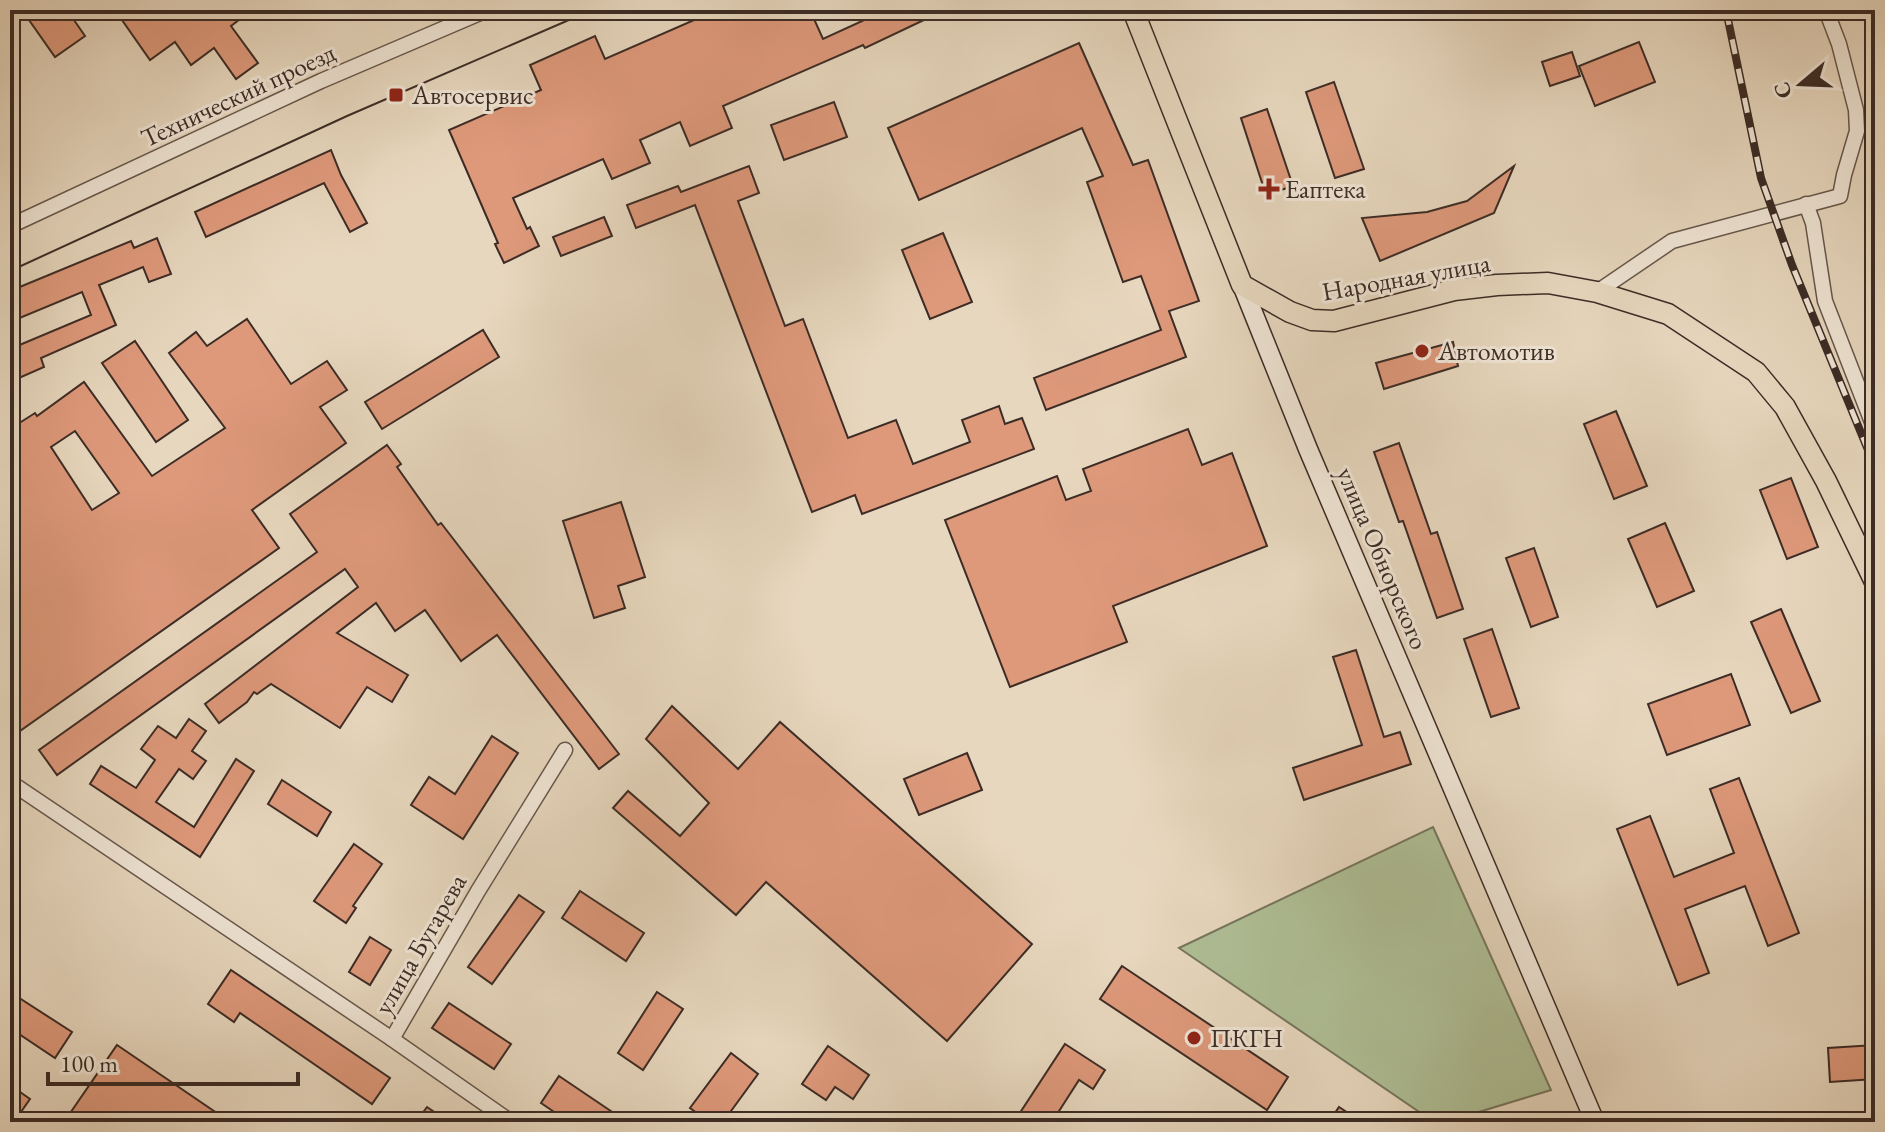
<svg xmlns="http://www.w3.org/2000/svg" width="1885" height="1132" viewBox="0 0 1885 1132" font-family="'EB Garamond',serif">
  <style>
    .green { fill: #afbf96; stroke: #76765e; stroke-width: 2 }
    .building { fill: #de997b; stroke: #3c2c26; stroke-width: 2; fill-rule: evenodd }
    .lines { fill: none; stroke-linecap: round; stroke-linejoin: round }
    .minor-casing { stroke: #67574c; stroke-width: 17 }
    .secondary-casing { stroke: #3c2c26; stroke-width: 21 }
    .primary-casing { stroke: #3c2c26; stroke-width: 23 }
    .minor { stroke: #efe5d5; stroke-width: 14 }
    .secondary { stroke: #efe5d5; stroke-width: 18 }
    .primary { stroke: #e7d7be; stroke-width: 20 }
    .tram { stroke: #3c2c26; stroke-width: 2 }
    .rail-casing { stroke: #3c2c26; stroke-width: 8 }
    .rail { stroke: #efe5d5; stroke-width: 5; stroke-dasharray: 15; stroke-linecap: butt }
    .poi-dot { fill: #8f2418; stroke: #efe5d5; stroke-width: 3 }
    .labels { text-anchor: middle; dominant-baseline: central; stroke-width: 6; stroke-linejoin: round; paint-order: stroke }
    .street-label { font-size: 26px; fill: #3c2c26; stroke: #efe5d5 }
    .poi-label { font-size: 26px; fill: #3c2c26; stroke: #efe5d5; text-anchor: start }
  </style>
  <rect width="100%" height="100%" fill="#e7d7be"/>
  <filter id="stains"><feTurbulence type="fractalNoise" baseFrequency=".0025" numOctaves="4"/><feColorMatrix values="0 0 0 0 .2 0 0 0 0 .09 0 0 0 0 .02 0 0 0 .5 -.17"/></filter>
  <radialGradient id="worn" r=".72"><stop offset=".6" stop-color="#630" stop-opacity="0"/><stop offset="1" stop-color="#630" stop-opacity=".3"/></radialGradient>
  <path class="green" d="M1433,827L1551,1090L1446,1122H1434L1179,948Z"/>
  <g class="building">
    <path d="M22,10H67L85,36L55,57Z"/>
    <path d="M115,10H252L231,26L258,63L236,79L214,48L191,65L175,42L150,60Z"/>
    <path d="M717,10H810L823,39L886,10H945L865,48L863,45L723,106L732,128L690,146L680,122L640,140L650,163L612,179L603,159L513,198L527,229L530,227L539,246L504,263L495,244L498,243L449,130L541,90L530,65L595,36L605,59Z"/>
    <path d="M1639,42L1655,82L1595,106L1579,66Z"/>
    <path d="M1079,43L1133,165L1148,160L1199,301L1169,311L1186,357L1046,410L1034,378L1161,330L1141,276L1123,282L1087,182L1103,176L1082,128L919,200L888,128Z"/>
    <path d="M1572,52L1580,76L1550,86L1542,62Z"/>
    <path d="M1334,82L1364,169L1335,178L1306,92Z"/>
    <path d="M834,102L847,137L784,160L771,125Z"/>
    <path d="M1267,109L1293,186L1266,195L1241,118Z"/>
    <path d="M331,150L341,175L367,223L350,232L324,183L206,237L195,212Z"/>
    <path d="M749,166L759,193L738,201L785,326L803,319L848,438L896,420L913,464L970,442L962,420L999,406L1005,424L1022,418L1034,449L862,514L855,495L812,512L695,205L636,228L627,205L678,186L681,192Z"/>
    <path d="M1514,166L1494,213L1380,261L1362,218L1427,212L1467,201Z"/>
    <path d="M604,217L612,236L561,256L553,237Z"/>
    <path d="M943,233L972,302L930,319L902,250Z"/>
    <path d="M157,238L171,274L149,282L143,267L99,285L116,325L41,358L44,367L10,382V349L91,315L82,292L10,322V291L131,241L134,248Z"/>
    <path d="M247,319L291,384L327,361L347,390L320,407L346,443L252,510L279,548L10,738V429L35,413L37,416L84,382L152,476L225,428L169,353L196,332L207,346ZM75,431L119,493L92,510L51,447Z"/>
    <path d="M483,330L499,357L382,429L365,402Z"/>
    <path d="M135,341L188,420L156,442L102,363Z"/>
    <path d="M1453,342L1458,366L1384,389L1376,363Z"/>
    <path d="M1616,411L1647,486L1614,499L1584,424Z"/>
    <path d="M1188,429L1202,465L1232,453L1267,546L1113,606L1127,642L1010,687L945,520L1057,476L1066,500L1091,491L1083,469Z"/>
    <path d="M1399,443L1431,534L1437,532L1463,609L1437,618L1403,521L1399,522L1374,452Z"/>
    <path d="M387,445L401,464L397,467L438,525L441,523L619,754L599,769L497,635L461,661L425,610L395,631L376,603L337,633L408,675L392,702L367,687L340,728L271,684L257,694L254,692L247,702L219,723L205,704L358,587L345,569L57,775L39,750L317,552L290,514Z"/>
    <path d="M1791,478L1818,547L1787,559L1760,490Z"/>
    <path d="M621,502L645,577L618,586L625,608L594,618L563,521Z"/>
    <path d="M1665,523L1694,591L1657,607L1628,539Z"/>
    <path d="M1534,548L1558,617L1531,627L1506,558Z"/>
    <path d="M1781,609L1820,701L1791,713L1751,622Z"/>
    <path d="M1492,629L1519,708L1491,717L1464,639Z"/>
    <path d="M1356,650L1384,737L1400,732L1411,764L1304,800L1293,768L1362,745L1333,657Z"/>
    <path d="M1731,674L1750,725L1667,755L1648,704Z"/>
    <path d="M672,706L738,769L780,722L1032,944L947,1041L766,882L736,915L613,808L628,791L680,836L709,803L646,739Z"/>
    <path d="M189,719L206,731L192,751L206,761L193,779L179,769L156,802L194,827L236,759L254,771L200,857L90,784L101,766L136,788L155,760L141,749L158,726L176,738Z"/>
    <path d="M492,736L518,753L463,839L411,805L429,777L455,794Z"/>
    <path d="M967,753L982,790L919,815L904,779Z"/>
    <path d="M1739,778L1799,933L1768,946L1745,886L1685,909L1709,973L1678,985L1617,829L1650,816L1674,877L1734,853L1710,789Z"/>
    <path d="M282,780L331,812L317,836L268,804Z"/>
    <path d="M354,844L382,864L353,906L356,908L346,923L314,901Z"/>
    <path d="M580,891L644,933L626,961L562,918Z"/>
    <path d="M519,895L544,912L492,984L468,967Z"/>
    <path d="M370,937L391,950L370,985L349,972Z"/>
    <path d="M1122,966L1288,1077L1267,1110L1100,999Z"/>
    <path d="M231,970L390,1078L372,1104L240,1013L234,1022L208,1004Z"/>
    <path d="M10,992L72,1032L55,1058L10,1028Z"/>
    <path d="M657,992L683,1009L643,1070L618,1053Z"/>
    <path d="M449,1003L511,1044L494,1069L432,1028Z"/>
    <path d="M1065,1044L1105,1070L1093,1089L1079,1080L1052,1122H1014Z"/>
    <path d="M117,1045L230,1122H64Z"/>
    <path d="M1875,1045V1079L1830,1082L1828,1048Z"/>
    <path d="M828,1046L869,1075L853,1099L835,1087L826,1100L802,1084Z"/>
    <path d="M731,1053L758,1074L723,1122H709L690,1108Z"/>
    <path d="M559,1076L627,1122H569L541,1103Z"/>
    <path d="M10,1085L30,1099L14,1122H10Z"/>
    <path d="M427,1107L449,1122H416Z"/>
    <path d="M1339,1107L1362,1122H1329Z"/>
  </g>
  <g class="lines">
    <defs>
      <g id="minor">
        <path d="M1806,204L1813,223L1825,301L1875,430"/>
        <path d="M10,226L321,81L487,10"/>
        <path d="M1597,292L1672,241L1840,196L1844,175L1857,131L1856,110L1839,44L1826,10"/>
        <path d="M10,782L392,1039"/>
        <path d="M511,1122L392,1039L478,891L565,750"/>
      </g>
      <path id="secondary" d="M1242,285L1308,449L1595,1122"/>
      <path id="primary" d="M1133,10L1242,285L1290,312L1312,320L1334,321L1454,290L1497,285L1548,283L1597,292L1668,314L1756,372L1785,407L1826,481L1875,582"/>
    </defs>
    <use href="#minor" class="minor-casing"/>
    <use href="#secondary" class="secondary-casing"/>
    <use href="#primary" class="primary-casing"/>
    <use href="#minor" class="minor"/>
    <use href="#secondary" class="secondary"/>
    <use href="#primary" class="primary"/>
    <path class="tram" d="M10,271L347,116L592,10"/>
    <defs>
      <path id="rail" d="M1726,10L1761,178L1792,265L1875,467"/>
    </defs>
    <use href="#rail" class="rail-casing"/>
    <use href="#rail" class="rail"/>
  </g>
  <g class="poi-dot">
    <rect x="388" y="87" width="16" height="16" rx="4"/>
    <path d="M1265 177h8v8h8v8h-8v8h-8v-8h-8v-8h8z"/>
    <circle cx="1422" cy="351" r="8"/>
    <circle cx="1194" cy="1038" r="8"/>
  </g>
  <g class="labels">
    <g class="street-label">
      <text transform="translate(238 95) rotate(-25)">Технический проезд</text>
      <text transform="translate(1406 277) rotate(-10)">Народная улица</text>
      <text transform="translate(1383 558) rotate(67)">улица Обнорского</text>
      <text transform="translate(420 944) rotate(-60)">улица Бугарева</text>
    </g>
    <g class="poi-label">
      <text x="412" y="95">Автосервис</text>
      <text x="1285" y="189">Еаптека</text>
      <text x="1438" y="351">Автомотив</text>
      <text x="1210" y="1038">ПКГН</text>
    </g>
  </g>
  <rect width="1885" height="1132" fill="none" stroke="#e7d7be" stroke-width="40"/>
  <rect x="12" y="12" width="1861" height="1108" fill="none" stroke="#3c2c26" stroke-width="4"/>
  <rect x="20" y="20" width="1845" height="1092" fill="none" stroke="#3c2c26" stroke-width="2"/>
  <g transform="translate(1801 84) rotate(251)" stroke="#efe5d5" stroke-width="6" paint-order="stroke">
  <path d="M0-6L14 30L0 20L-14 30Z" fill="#3c2c26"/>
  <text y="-12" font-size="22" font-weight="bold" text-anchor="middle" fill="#3c2c26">С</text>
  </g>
  <path d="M48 1072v12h250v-12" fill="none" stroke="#3c2c26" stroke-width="4"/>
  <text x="60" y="1072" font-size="24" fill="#3c2c26" stroke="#efe5d5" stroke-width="6" paint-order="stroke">100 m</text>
  <rect width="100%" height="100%" filter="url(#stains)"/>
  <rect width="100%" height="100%" fill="url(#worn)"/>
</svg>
